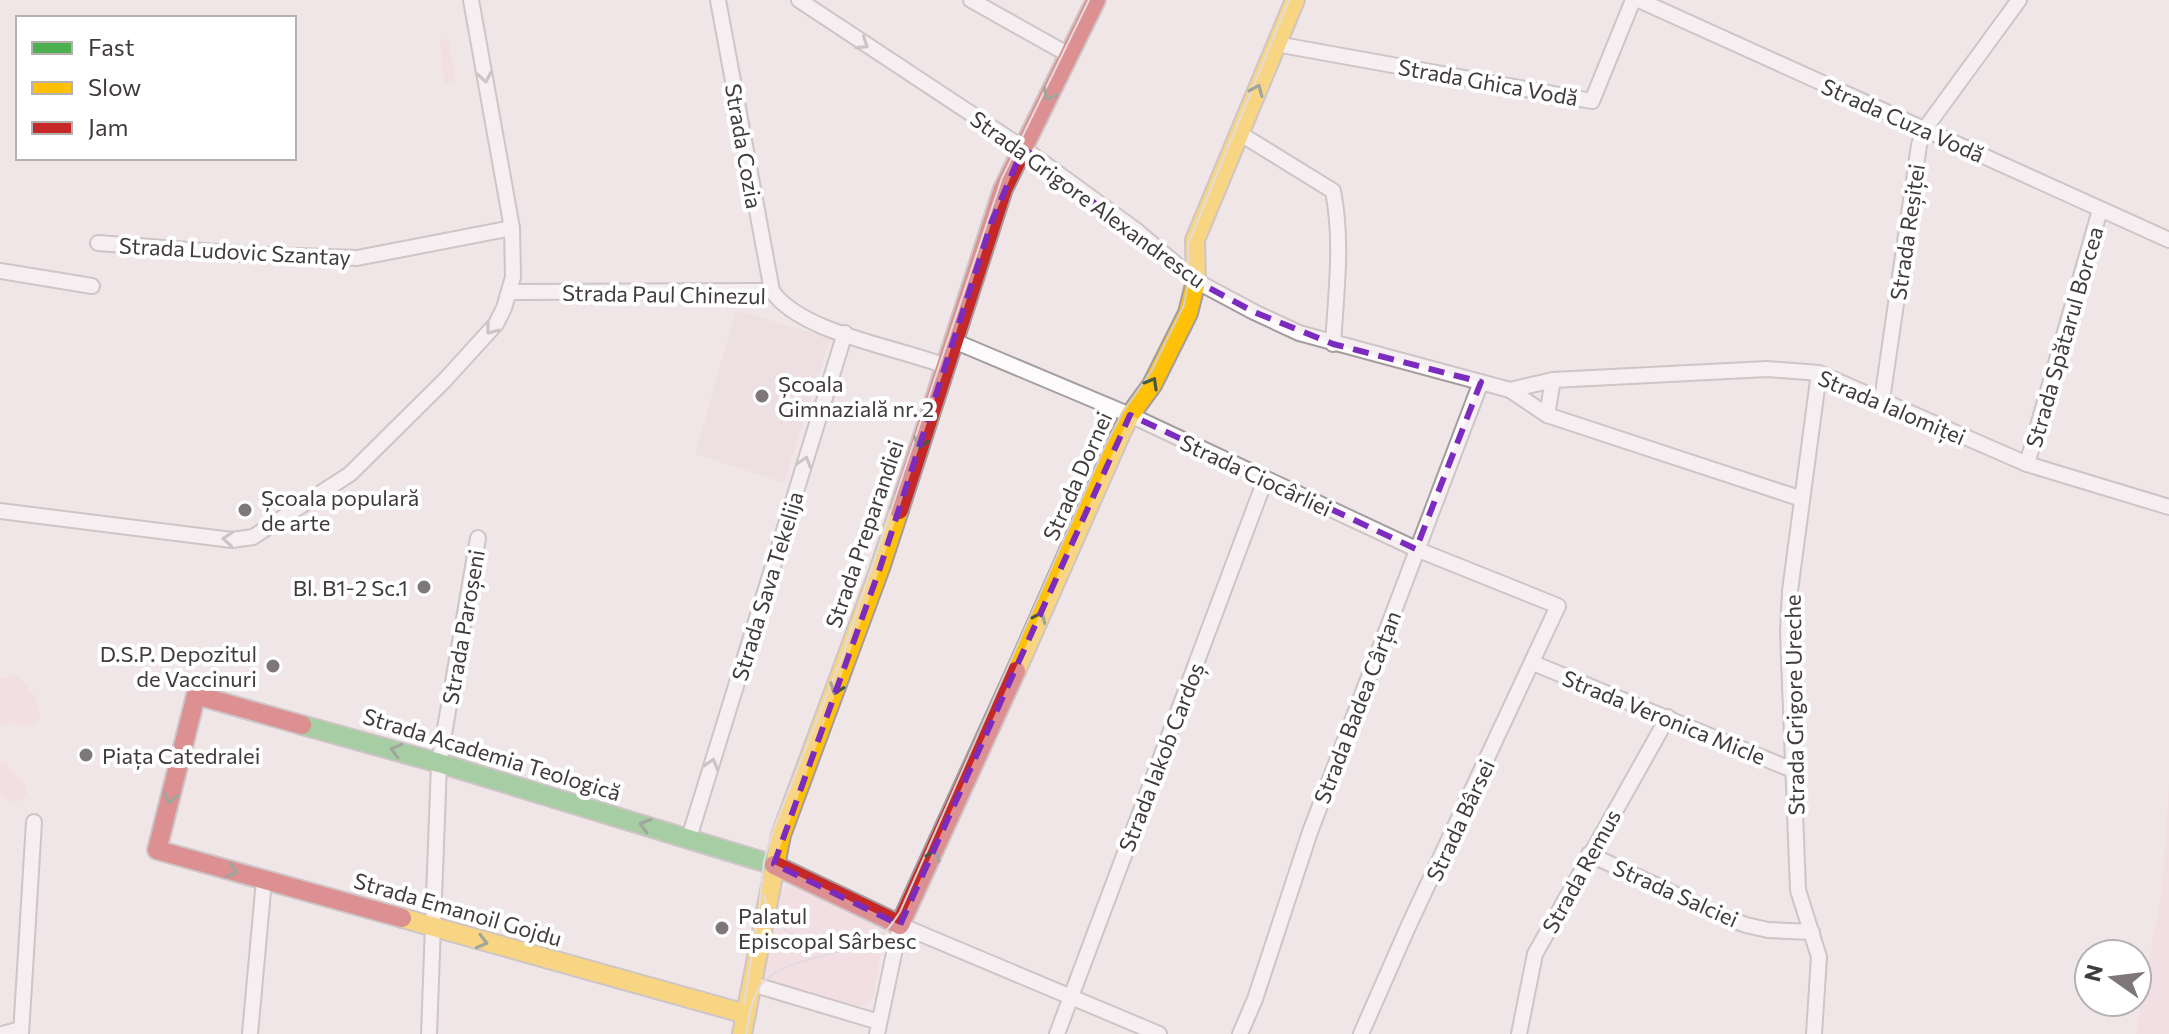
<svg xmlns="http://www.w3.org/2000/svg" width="2169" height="1034" viewBox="0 0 2169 1034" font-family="Commissioner,sans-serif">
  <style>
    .built { fill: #e9d7db }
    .green { fill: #f4d7de }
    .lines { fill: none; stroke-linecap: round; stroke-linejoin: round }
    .street-casing { stroke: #a49d9e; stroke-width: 18 }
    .fast-casing { stroke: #a49d9e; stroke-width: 22 }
    .slow-casing { stroke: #a49d9e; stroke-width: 22 }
    .jam-casing { stroke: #a49d9e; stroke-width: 22 }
    .street { stroke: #fdfbfc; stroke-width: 14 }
    .fast { stroke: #4caf50; stroke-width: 18 }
    .slow { stroke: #ffc107; stroke-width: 18 }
    .jam { stroke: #c62828; stroke-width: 18 }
    .tram { stroke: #d2cfd0; stroke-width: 2 }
    .oneway { stroke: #9f9b9c }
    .oneway2 { stroke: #445842 }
    .marked { fill: none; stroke: #7b2cbf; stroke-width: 6; stroke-dasharray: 16 10; stroke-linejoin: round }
    .poi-dot { fill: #7e7779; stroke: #fff; stroke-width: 3 }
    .labels { text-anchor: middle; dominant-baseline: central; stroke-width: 8; stroke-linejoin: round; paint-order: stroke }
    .street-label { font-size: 22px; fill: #413b3d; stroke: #fff }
    .poi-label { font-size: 22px; fill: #413b3d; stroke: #fff; text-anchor: start }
  </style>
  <rect width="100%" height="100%" fill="#f0e6e8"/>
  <path class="built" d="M736,310L830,338L784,483L695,454Z"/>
  <g class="green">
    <path d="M449,39L455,82L444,84L440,40Z"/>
    <path d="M17,674L35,697L41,719L27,728L13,722L7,725L0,723V679Z"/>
    <path d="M0,761L6,762C12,774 26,779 27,794L19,802L8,801L0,794Z"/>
    <path d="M2169,786V1034H2136L2162,888Z"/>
    <path d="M793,886L877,924L884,935L873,999L866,1005L855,1006L776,985L764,977L777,893Z"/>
  </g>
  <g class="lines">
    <defs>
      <g id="street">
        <path d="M718,0L772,291C801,333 897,347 945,366"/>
        <path d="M799,0L1023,148L1137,231L1196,281L1254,312L1299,333L1510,390L1547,415L1802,499"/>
        <path d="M971,0L1069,55"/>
        <path d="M1639,0L2169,240"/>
        <path d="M1276,44L1592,101L1633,0"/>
        <path d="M1239,133L1333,191C1343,241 1336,294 1333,344"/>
        <path d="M98,243L243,254L357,258L512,228"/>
        <path d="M0,271L92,286"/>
        <path d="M510,292L772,291"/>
        <path d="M954,341L1130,415L1416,549L1558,606L1408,927L1361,1034"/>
        <path d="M1510,390L1553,380L1767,369L1819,373L2027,464L2169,507"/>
        <path d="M1882,400L1919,145L1924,130L2019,0"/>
        <path d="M1547,415L1553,380"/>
        <path d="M2027,464L2100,210"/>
        <path d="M0,511L232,540L253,537L350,474L444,381L496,324L504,308L513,277L512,228L471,0"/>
        <path d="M1533,663L1795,771"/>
        <path d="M689,838L845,333"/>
        <path d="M1589,854L1719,915L1746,925L1768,930L1812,932"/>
        <path d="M752,984L879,1022"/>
        <path d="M2,1034L21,1029"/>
        <path d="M21,1034L34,822"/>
        <path d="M250,1034L264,880"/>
        <path d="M429,1034L439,763L478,538"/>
        <path d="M877,1034L900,925L1159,1034"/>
        <path d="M1057,1034L1265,480"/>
        <path d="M1240,1034L1255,999L1310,832L1481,382"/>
        <path d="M1519,1034L1535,954L1668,717"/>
        <path d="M1814,1034L1819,957L1798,890L1788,632L1790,591L1819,373"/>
      </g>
      <path id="fast" d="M302,725L439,763L774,865"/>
      <g id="slow">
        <path d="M1016,671L1121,433L1130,415L1152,385L1188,313L1196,281L1195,240L1295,0"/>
        <path d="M402,918L746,1014"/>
        <path d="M742,1034L781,835L880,568L899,510"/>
      </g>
      <g id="jam">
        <path d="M899,510L1003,189L1096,0"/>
        <path d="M302,725L196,695L157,850L402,918"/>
        <path d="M774,865L900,925L1016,671"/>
      </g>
    </defs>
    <use href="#street" class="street-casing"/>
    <use href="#fast" class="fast-casing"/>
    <use href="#slow" class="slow-casing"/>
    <use href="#jam" class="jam-casing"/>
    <use href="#street" class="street"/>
    <use href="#fast" class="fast"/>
    <use href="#slow" class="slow"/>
    <use href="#jam" class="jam"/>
    <g class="tram">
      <path d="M764,895C772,932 805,945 839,947"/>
      <path d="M744,1003L759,910L764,861L773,830L841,660L1002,178L1089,0"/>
      <path d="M746,1034C749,1019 751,999 760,986C780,956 852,956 880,936C889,930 894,921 900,912L1106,444L1123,412L1151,372L1184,305L1188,284V244L1289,0"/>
    </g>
  </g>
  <defs><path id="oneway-chevron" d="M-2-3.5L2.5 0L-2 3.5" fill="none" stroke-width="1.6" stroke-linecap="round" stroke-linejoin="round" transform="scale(2)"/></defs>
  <g class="oneway">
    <use href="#oneway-chevron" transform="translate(863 44) rotate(33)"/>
    <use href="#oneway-chevron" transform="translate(485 77) rotate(80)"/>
    <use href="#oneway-chevron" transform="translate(491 329) rotate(128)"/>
    <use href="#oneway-chevron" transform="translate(805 462) rotate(-73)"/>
    <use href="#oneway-chevron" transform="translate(228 539) rotate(-176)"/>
    <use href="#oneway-chevron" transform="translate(712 764) rotate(-73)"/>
  </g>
  <g class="oneway2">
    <use href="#oneway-chevron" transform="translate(1257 90) rotate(-67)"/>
    <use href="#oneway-chevron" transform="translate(1049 95) rotate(117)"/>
    <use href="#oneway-chevron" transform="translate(1152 383) rotate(-60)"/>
    <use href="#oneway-chevron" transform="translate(920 443) rotate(108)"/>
    <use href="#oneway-chevron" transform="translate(1040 617) rotate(-66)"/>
    <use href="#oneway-chevron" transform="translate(836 689) rotate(110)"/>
    <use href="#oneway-chevron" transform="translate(396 750) rotate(-164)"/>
    <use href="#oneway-chevron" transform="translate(170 798) rotate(104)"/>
    <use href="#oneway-chevron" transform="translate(645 825) rotate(-163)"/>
    <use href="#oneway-chevron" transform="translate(934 855) rotate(-66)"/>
    <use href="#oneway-chevron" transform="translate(232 871) rotate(15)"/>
    <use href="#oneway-chevron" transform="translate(482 942) rotate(15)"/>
  </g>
  <path d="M0 0H2169V1034H0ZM1023,148L1196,281L1254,312L1333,344L1481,382L1416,549L1130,415L900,925L774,864L880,568L992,221Z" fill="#f0e6e8" fill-opacity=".55" fill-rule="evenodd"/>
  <path class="marked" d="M1023,148L1196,281L1254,312L1333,344L1481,382L1416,549L1130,415L900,925L774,864L880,568L992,221Z"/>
  <g class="poi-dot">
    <circle cx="762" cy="396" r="8"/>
    <circle cx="245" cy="510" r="8"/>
    <circle cx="424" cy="587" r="8"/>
    <circle cx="273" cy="666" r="8"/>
    <circle cx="86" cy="755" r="8"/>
    <circle cx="722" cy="928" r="8"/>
  </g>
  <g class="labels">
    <g class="street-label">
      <text transform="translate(1488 82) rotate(10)">Strada Ghica Vodă</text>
      <text transform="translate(1903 120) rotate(24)">Strada Cuza Vodă</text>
      <text transform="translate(744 146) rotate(80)">Strada Cozia</text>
      <text transform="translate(1088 199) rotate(36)">Strada Grigore Alexandrescu</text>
      <text transform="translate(1907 232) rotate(-82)">Strada Reșiței</text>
      <text transform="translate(235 251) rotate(3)">Strada Ludovic Szantay</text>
      <text transform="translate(664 294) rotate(1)">Strada Paul Chinezul</text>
      <text transform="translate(2064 337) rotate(-74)">Strada Spătarul Borcea</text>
      <text transform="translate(1892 407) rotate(23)">Strada Ialomiței</text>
      <text transform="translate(1256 475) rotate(25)">Strada Ciocârliei</text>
      <text transform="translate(1077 476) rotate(-66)">Strada Dornei</text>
      <text transform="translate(864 534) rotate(-71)">Strada Preparandiei</text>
      <text transform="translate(767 586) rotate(-73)">Strada Sava Tekelija</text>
      <text transform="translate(463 627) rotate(-80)">Strada Paroșeni</text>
      <text transform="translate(1794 705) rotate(-91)">Strada Grigore Ureche</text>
      <text transform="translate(1357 707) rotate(-69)">Strada Badea Cârțan</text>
      <text transform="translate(1664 717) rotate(22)">Strada Veronica Micle</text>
      <text transform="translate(492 754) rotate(17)">Strada Academia Teologică</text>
      <text transform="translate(1161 757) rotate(-69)">Strada Iakob Cardoș</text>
      <text transform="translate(1460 820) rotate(-65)">Strada Bârsei</text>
      <text transform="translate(1581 871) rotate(-61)">Strada Remus</text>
      <text transform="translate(1676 893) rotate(24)">Strada Salciei</text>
      <text transform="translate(458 909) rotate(16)">Strada Emanoil Gojdu</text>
    </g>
    <g class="poi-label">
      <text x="778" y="383">Școala<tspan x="778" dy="25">Gimnazială nr. 2</tspan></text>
      <text x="261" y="497">Școala populară<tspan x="261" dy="25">de arte</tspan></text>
      <text x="408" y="587" text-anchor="end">Bl. B1-2 Sc.1</text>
      <text x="257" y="653" text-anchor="end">D.S.P. Depozitul<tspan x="257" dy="25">de Vaccinuri</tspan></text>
      <text x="102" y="755">Piața Catedralei</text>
      <text x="738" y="915">Palatul<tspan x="738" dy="25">Episcopal Sârbesc</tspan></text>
    </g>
  </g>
  <rect x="16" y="16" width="280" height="144" fill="#ffffff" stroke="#b3b1b1" stroke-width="2"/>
  <rect x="32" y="42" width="40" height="12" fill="#4caf50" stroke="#b3b1b1" stroke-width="2"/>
  <text x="88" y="56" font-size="24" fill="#413b3d">Fast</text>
  <rect x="32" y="82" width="40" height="12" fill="#ffc107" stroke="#b3b1b1" stroke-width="2"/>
  <text x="88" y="96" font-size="24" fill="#413b3d">Slow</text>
  <rect x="32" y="122" width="40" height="12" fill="#c62828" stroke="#b3b1b1" stroke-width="2"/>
  <text x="88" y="136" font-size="24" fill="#413b3d">Jam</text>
  <g transform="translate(2113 978) rotate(284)"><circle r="38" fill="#ffffff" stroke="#b3b1b1" stroke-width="2"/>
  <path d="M0-6L14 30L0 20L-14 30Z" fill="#7e7779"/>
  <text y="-12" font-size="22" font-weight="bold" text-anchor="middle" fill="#413b3d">N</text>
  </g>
</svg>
